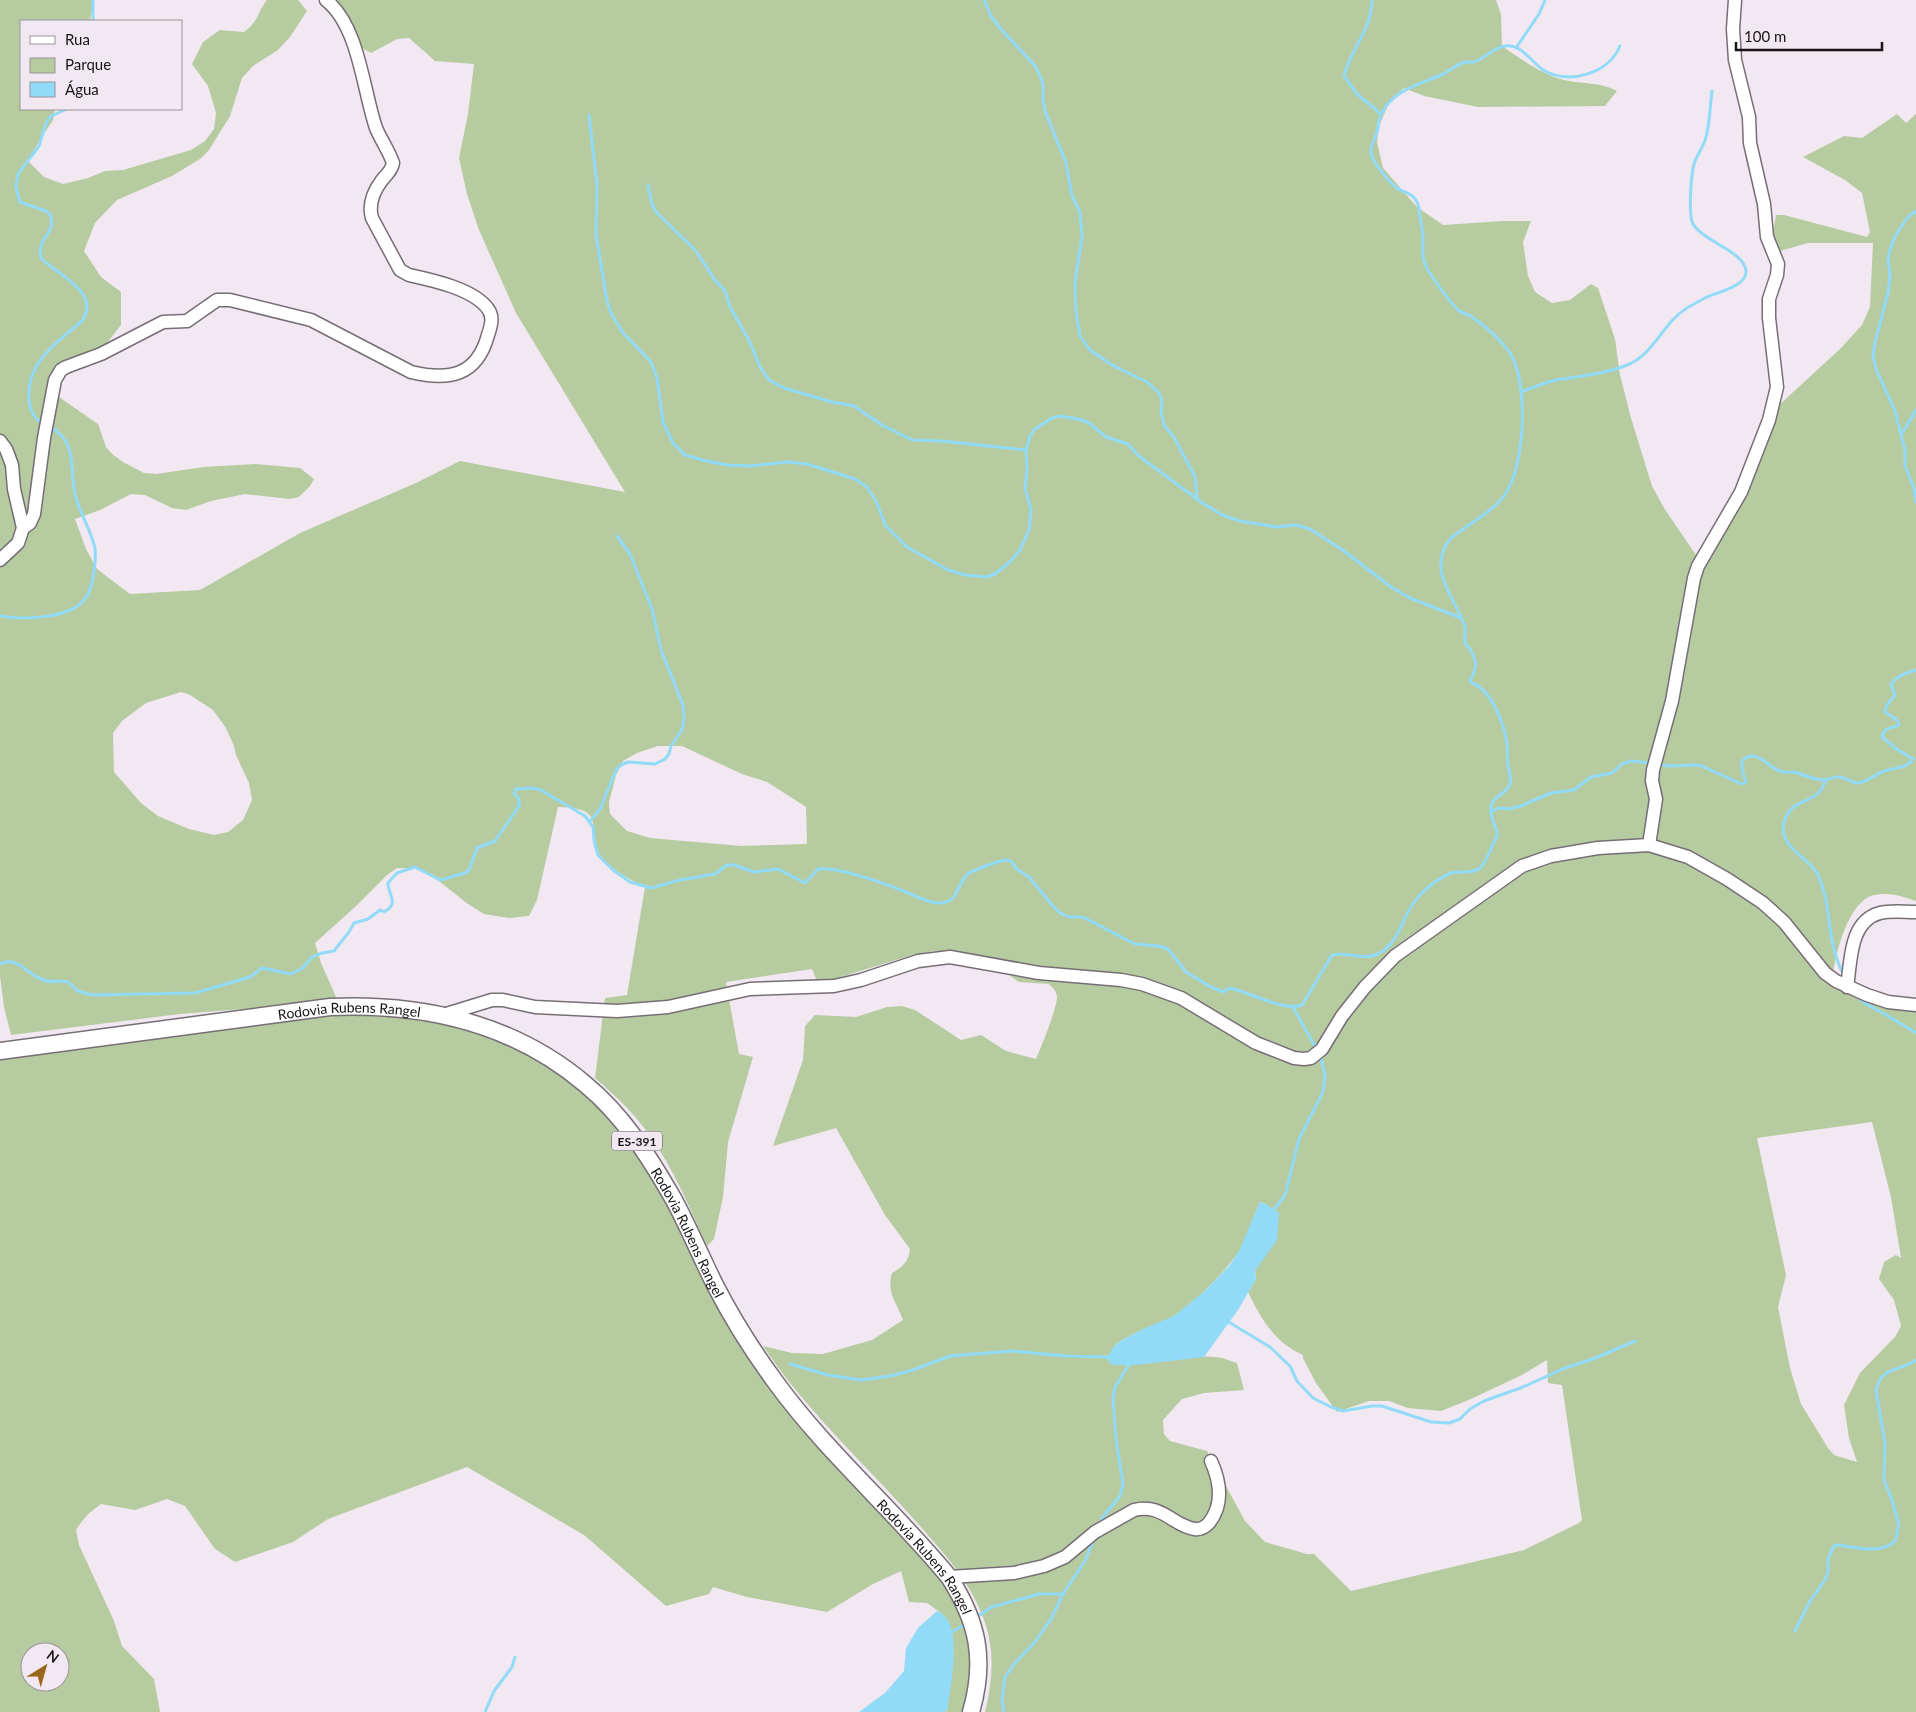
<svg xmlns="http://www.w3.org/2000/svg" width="1916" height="1712" viewBox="0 0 1916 1712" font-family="Lato,sans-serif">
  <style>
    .green { fill: #b7cba1; fill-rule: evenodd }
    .water { fill: #91dbf9 }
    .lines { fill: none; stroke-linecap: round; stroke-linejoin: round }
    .stream { stroke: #91dbf9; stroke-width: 3 }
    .minor-casing { stroke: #766e75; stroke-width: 15 }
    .major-casing { stroke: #766e75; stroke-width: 19 }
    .minor { stroke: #fff; stroke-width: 12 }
    .major { stroke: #fff; stroke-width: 16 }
    .labels { text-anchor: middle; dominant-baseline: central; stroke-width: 4; stroke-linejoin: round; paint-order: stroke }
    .shield { fill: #f1e8f1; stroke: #585458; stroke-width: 1 }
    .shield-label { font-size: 12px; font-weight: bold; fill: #171417 }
    .street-label { font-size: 14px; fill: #171417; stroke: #f1e8f1 }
  </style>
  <rect width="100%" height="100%" fill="#f1e8f1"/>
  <g class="green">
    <path d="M0,0H94L90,21H21V109H55L53,120L38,143L29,162L44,177L63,184L88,178L105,171L123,170L191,150L205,141L214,129L216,113L208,86L192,64L203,42L220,30L244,32C260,20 256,14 267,0H298L307,11L290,37L278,50L253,66L242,78L230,116L209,150L200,159L172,176L117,200L95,223L84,251L101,277L121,292V325L93,361L65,376L56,395L98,424L106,447L112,454L123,462L144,473L156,474L204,467L256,464L300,468L314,479L310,486L299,497L290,499L245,494L211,501L186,510L172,508L145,495L131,494L100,510L75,519L86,549L97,569L130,594L200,590L300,533L416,483L460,461L625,492L516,313L479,230L467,194L459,158L468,114L474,64L435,61L409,38L397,39L371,53L354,43L332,0H1496L1501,14L1502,46C1521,59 1541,74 1564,80C1582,84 1600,82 1617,91L1605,106L1478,107L1424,96L1404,88L1390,101L1379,126L1377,142L1383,168L1417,207L1443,225L1503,221H1531L1523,242L1528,276L1535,292L1552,303L1570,300L1591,284L1598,288L1615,339L1620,375L1631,418L1652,486L1664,508L1696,555L1699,565L1777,407L1840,349L1862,325L1870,307L1873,243H1808L1780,251L1773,234L1776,215H1784L1867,237L1870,232L1862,193L1845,180L1803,157L1844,136L1862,138L1897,114L1906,123L1916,114V901C1902,896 1889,892 1874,895C1849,900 1835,954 1833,975L1916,1009V1712H985C992,1684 995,1654 986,1626C973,1583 941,1550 912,1517C862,1461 805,1409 763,1346L792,1353L823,1354L872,1340L903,1320C897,1303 886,1293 892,1273C903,1267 909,1261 910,1249L885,1215L836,1128L773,1146L803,1060L805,1026L815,1015L856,1017L887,1007L902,1006L915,1010L961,1040L981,1035L1006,1051L1036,1059C1041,1048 1057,1008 1057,997C1057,992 1053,988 1049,984L1019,982L996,966L934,951L912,955L818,984L812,969L726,982L739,1054L753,1057L728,1142L723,1197L714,1239L707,1246C690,1209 674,1169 650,1136C635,1114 615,1095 595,1078L605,998L627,995L645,887C630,879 612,871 601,856C584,831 611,808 558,807L537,900L529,916L509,918L484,914L468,904L430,874L420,869L397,868L387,875L355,907L315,943L321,963L337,999L256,1008L180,1014L11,1035L4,1007L0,976ZM181,692L190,695L213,710L226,728L234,746L236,755L249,783L252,800L243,820L228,832L214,835L189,829L158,816L141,803L114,772L113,733L122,721L146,703ZM658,746H682L742,774L767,782L806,807L807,844L741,846L650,838L627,831L610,814L609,802L616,775L623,761L637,753ZM1872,1122L1891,1197L1901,1258L1896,1255L1884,1262L1879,1279L1894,1300L1901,1326L1895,1337L1860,1373L1844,1405L1849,1438L1857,1462L1834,1455L1828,1448L1801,1404L1790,1368L1778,1307L1786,1275L1757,1138ZM1260,1202L1266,1204L1255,1271L1256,1279L1248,1292C1261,1319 1275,1343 1303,1355V1358L1316,1383L1337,1412L1369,1401H1389L1408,1408L1441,1411L1471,1399L1522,1375L1547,1360L1548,1383L1562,1385L1582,1520L1579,1523L1524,1550L1351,1591L1314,1554H1307L1265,1542L1245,1521L1207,1451L1170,1441L1164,1434L1163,1420L1182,1399L1204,1393L1244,1390L1237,1363C1230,1361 1222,1357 1215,1357C1181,1354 1147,1365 1113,1365L1115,1345C1134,1331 1154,1327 1173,1317C1191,1307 1228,1269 1239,1251C1248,1236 1253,1218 1260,1202Z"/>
    <path d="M364,1012L463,1023L558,1067L628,1131L729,1319L939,1571L973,1631L970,1712H945L948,1708L941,1613L927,1603L909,1602L901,1571L873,1584L827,1612L747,1597L713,1587L709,1594L666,1606L584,1535L467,1467L328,1519L293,1542L235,1562L215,1549L185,1506L167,1499L135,1510L101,1504L88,1514L80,1524L76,1530L79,1545L114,1621L122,1646L154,1679L160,1712H0V1056L326,1014ZM30,1652H60V1682H30Z"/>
  </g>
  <g class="water">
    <path d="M1260,1202L1266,1204L1279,1213L1277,1240L1255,1271L1256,1279L1238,1310L1204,1357L1136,1365H1113L1106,1359L1115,1345L1119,1342L1145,1328L1174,1316L1206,1290L1229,1266L1239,1251Z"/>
    <path d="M937,1611C965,1621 950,1686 948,1708L945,1712H859L885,1693L904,1671L906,1648L918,1628Z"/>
  </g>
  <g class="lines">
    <g class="stream">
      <path d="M93,0V21"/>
      <path d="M984,0L991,16L1000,28L1036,67L1040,76L1043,84V100L1045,111L1066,163L1072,196L1080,212L1082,237L1075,283L1076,312L1080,336L1090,350L1112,365L1147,382L1159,393L1162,400L1161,412L1164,425L1175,439L1195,477L1197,497"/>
      <path d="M1372,0C1371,33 1351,47 1344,76L1357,94L1381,114"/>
      <path d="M1516,48L1539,14L1545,0"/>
      <path d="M589,115L597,185L596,235L607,301L611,313L623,333L651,362L657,378L663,422L673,443L685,455L702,460L727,465L751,466L788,462L807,464L855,479L867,487L877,503L885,525L907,547L948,570L965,575L986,577L995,574L1011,561L1020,550L1029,530L1031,510L1025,488L1027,471L1026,450L1030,436L1035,429L1052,418L1061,416L1082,420L1089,423L1106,437L1128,444L1139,456L1201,502L1222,515L1240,521L1277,527L1296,525L1310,529L1344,551L1391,587L1410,598L1461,618"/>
      <path d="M648,185L652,204L656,212L696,251L715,280L725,291L730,307L749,340L760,367L769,380L784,388L832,402L854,406L882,425L912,440L942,441L1026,450"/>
      <path d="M1916,211L1908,217L1895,236L1890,250L1888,258L1890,276L1888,293L1875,342L1873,356L1876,369L1895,411L1905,450V466L1914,488L1916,502"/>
      <path d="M1521,392C1532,388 1545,382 1557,380C1580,376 1605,374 1627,365C1654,355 1663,322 1687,308C1694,304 1701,300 1707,297C1718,292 1747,286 1746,271C1744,251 1704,242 1693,224C1688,215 1691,171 1695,161C1699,152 1704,145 1706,137C1710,122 1710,107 1712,91"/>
      <path d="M43,424C33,418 30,410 29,399C26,361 58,342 83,320C100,291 57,275 41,258C36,236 58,234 50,214L46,211L20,202L16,187L18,174L39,146L46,123L51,116L67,109"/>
      <path d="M1901,435L1916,410"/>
      <path d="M0,616C23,620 68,619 84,600C91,592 93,581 94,571C95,564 96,555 95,548C91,531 81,515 76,498C68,470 80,443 49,426"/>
      <path d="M1657,764L1669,766L1699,765L1742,784L1746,782L1742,770V761C1757,746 1768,769 1783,772C1788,773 1793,771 1798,773C1806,776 1815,780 1824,780C1829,780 1834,776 1839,777C1846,777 1851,783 1857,783C1866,783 1874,775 1882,772C1892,767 1906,770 1913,759L1895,748L1882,737C1884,726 1892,729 1899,725L1897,720L1885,712L1887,705L1895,695L1891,685C1896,676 1906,673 1916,670"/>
      <path d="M1826,780C1824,783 1823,788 1821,790C1811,804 1792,798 1784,822C1777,847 1810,858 1818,875C1833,907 1825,941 1844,975"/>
      <path d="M1492,812L1498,808L1509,809L1521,806L1551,793L1574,790L1591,777L1612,773L1622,764L1631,761L1651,763"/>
      <path d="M590,821L600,809L616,770L621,765L628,762L655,764L665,759L669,754L671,746L682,730L684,719L683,705L661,650L652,609L630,554L617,536"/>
      <path d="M0,964C19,955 27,976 44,980C51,983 60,980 68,982L78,991L92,995L195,993L250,977L262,968L291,974L303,968L312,957L322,953L334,951L349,932L354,923L368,919L380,910L384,912C400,903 388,895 388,883L397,873L415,867L440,880L465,873L469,870L477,848L495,841L519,806V799L514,793L516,789L532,788L541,790L585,816L593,827L594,841L598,855L613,870L630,882L651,888L680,880L715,874L727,865H734L754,872L778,869L805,883L818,869C837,866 886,884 906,892C916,896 927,903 939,903C960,903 956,883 969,873C975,870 998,861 1005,860L1011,861L1017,869L1029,877L1052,905L1060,913L1069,917H1083L1135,944L1159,946L1168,949L1186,972L1211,987L1223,992L1230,988C1249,992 1284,1012 1302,1005L1332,955C1348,951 1361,961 1378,954C1401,943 1402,912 1420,895C1428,887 1441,877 1451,873C1460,870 1474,875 1481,867C1486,862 1493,843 1497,836C1498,827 1489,820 1491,807C1492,796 1507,794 1510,784C1512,779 1509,772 1508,766C1507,758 1508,750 1507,743C1504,724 1491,689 1472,683L1470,681C1477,667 1478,663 1470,649C1469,647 1466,645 1465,643C1464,637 1467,630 1464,624C1453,595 1427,569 1450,539C1467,524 1494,512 1506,493C1525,463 1529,383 1510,353C1501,340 1485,326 1472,317C1468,314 1462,313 1458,310C1447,299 1437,284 1429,272C1421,260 1423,251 1423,237C1423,231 1421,224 1420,217C1419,210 1420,205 1415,199C1411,193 1404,192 1398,189C1390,183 1370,160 1371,151C1371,144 1375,139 1377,132C1379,127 1378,121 1380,117C1391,90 1418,85 1441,75C1448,72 1455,66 1462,63C1466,61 1470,63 1474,62C1484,59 1494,47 1505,46C1522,43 1532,64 1545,71C1570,85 1609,73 1620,46"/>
      <path d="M1855,995L1866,1004L1888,1016L1916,1033"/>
      <path d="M1293,1007L1317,1050"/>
      <path d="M1273,1211L1285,1195L1299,1139L1323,1092L1325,1075L1320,1055"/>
      <path d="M1227,1321L1270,1347L1290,1366L1297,1381L1313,1398L1331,1407L1343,1411L1372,1406H1382L1431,1422L1449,1423L1460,1419L1470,1409L1484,1401L1523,1387L1565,1368L1593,1359L1635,1341"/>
      <path d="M790,1364L828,1375L861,1380L890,1376L913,1370L950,1356L1012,1351L1066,1356L1109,1357"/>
      <path d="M1100,1524L1102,1518L1120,1496L1123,1484L1116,1439L1113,1399L1115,1387L1130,1363"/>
      <path d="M975,1618L992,1607L1039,1594H1063"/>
      <path d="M1795,1631L1810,1601L1825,1580L1828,1572V1559L1834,1546L1838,1545C1855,1547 1881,1555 1895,1541L1899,1525L1892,1500L1884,1480L1885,1443L1876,1390C1882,1365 1900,1372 1916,1360"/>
      <path d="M949,1634L967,1623"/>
      <path d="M485,1712L494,1691L512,1667L515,1657"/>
      <path d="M1004,1712L1002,1699L1005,1677L1014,1664L1035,1642L1051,1619L1063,1594L1085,1561L1094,1539"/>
    </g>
    <defs>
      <g id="minor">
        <path d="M0,441L6,449L12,465L14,489L23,528L18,543L0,560"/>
        <path d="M23,528L30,523L34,514L44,438L55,380L61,370L66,367L101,354L163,322L187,321L217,300H230L311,320L411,372C449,381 477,376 488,335C491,326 494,317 488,309C474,289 432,280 409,275L400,270L372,218C368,204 373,192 382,180C387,174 392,170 393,163C389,151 381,140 376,128C363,90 359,26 326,0"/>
        <path d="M1649,845L1656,799L1652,781L1653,770L1672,701L1694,578L1698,566L1741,492L1769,420L1777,387L1769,318V299L1777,275L1778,264L1767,237L1764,204L1750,143L1749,117L1735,60L1733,29L1735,0"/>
        <path d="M1847,987C1851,962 1849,921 1880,913C1891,910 1905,912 1916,912"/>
        <path d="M443,1015L492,1000H503L535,1007L617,1011L668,1007L750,989L834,986L861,980L918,961L950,957L1039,973L1121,980L1142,984L1181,998L1256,1043L1294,1058L1304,1059L1311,1058L1322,1049L1342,1016L1365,987L1395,956L1522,866L1551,856L1598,848L1649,845L1688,857L1727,879L1763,903L1784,922L1825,973L1836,981L1867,995L1888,1002L1916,1005"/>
        <path d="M949,1577L1014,1573L1044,1566L1065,1557L1095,1532L1134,1510C1162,1503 1173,1526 1195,1529C1201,1530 1205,1527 1209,1523C1224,1504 1220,1481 1211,1461"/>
      </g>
      <g id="major">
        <path id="s1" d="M0,1051L330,1007C422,1003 513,1023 585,1084C623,1115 650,1158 674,1200C689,1228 701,1257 715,1285C732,1318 752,1350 774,1380C825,1451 893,1509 949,1577C978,1622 986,1660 971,1712"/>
      </g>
    </defs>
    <use href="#minor" class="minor-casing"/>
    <use href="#major" class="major-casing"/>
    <use href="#minor" class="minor"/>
    <use href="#major" class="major"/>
  </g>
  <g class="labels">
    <rect class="shield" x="612" y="1131.5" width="50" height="19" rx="4"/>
    <g class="shield-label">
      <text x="637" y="1141">ES-391</text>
    </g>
    <g class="street-label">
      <text stroke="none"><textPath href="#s1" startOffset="352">Rodovia Rubens Rangel</textPath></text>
      <text stroke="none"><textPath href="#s1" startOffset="788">Rodovia Rubens Rangel</textPath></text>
      <text stroke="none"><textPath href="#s1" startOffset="1192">Rodovia Rubens Rangel</textPath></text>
    </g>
  </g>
  <rect x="20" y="20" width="162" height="90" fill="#f1e8f1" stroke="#9a939a"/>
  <rect x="30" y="36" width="25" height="8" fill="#ffffff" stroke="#9a939a"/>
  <text x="65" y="45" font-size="15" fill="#171417">Rua</text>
  <rect x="30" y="58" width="25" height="15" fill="#b7cba1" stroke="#9a939a"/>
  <text x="65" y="70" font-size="15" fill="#171417">Parque</text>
  <rect x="30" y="82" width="25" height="15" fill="#91dbf9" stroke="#9a939a"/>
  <text x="65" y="95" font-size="15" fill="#171417">Água</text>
  <g transform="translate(45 1667) rotate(37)"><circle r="24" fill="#f1e8f1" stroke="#9a939a"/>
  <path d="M0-4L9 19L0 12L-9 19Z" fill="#9a661d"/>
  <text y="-8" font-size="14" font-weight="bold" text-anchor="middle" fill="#171417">N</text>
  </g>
  <path d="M1736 42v8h146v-8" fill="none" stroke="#171417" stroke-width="2.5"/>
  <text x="1744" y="42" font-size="15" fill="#171417" stroke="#f1e8f1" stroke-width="4" paint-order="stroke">100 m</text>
</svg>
